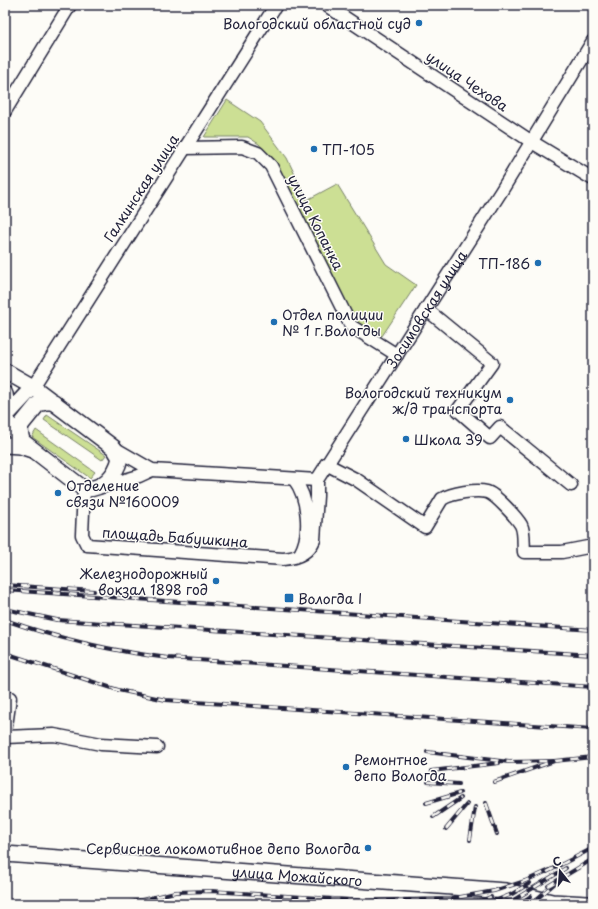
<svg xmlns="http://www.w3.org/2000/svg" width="598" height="909" viewBox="0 0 598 909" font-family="'Playpen Sans',sans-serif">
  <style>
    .green { fill: #ccdf94; stroke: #778068 }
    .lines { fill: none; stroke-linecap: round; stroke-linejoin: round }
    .minor-casing { stroke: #22223b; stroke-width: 15 }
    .major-casing { stroke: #22223b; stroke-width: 18 }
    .minor { stroke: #fdfcf7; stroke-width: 12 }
    .major { stroke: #fdfcf7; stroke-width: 15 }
    .rail-casing { stroke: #22223b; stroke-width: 4 }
    .rail { stroke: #fdfcf7; stroke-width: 2.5; stroke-dasharray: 8; stroke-linecap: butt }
    .poi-dot { fill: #1f6fb2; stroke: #fdfcf7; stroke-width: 1.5 }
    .labels { text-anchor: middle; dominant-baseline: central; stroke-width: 3; stroke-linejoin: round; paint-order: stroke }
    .poi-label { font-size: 14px; fill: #22223b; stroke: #fdfcf7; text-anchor: start }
    .street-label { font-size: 14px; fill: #22223b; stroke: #fdfcf7 }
  </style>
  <rect width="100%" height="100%" fill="#fdfcf7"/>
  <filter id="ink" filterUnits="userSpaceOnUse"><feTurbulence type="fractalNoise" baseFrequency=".025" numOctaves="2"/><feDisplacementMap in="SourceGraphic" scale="8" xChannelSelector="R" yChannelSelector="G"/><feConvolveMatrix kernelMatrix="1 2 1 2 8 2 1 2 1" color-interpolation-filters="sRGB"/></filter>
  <g filter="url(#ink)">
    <g class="green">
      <path d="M227,100L260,122L287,158L307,200L337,184L386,264L416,285L382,336L355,321L275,163L259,144L248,137H204Z"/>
      <path d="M47,415L106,455L102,460L44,420Z"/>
      <path d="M36,430L95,472L90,478L32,437Z"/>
    </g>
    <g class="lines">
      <defs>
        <g id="minor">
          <path d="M326,5L532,142L593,179"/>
          <path d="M5,111L70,5"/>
          <path d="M185,148L242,147L258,153L271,166L351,326L397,355"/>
          <path d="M426,309L492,363L458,410L490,438L500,427L571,485"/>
          <path d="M33,387L276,5"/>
          <path d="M114,448L152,470L317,480"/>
          <path d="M326,464L357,480L425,527L442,499C452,493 476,489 487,492C495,494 517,518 521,525C525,533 523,544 524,552H562L593,546"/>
          <path d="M294,479C308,497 312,534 300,554"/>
          <path id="s1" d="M317,480L502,190L593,41"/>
          <path d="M79,486L84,489L82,535L87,545L283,559C296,558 308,554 314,540L317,496V480"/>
          <path d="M101,487L139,476L152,470"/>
          <path d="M5,733L10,698"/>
          <path d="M5,737L54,735L101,744L157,747"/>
        </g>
        <g id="major">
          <path d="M5,371L33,387L114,448L120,458C116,476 102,490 84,489L22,441L5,419"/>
          <path d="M5,394L7,406L5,416"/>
          <path d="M5,417L33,387"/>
          <path d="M22,441L20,431L21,425L38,404L46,402H54"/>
          <path d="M5,445L20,446L32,450"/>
          <path id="s2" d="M5,854L506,891L552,902L588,904"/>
        </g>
      </defs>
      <use href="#minor" class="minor-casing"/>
      <use href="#major" class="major-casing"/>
      <use href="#minor" class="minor"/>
      <use href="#major" class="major"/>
      <defs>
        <g id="rail">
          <path d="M5,585L94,591"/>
          <path d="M5,590L593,630"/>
          <path d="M5,609L57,620L593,655"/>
          <path d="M5,620C59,639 111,651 168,658L593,687"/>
          <path d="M5,653L118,690L166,700L593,729"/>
          <path d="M427,752L509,762L554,761"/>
          <path d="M431,771L499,763"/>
          <path d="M428,782L459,784"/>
          <path d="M494,782L554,761L593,757"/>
          <path d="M426,803L460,793"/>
          <path d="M486,803L497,834"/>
          <path d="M433,817L461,798"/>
          <path d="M446,829L467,804"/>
          <path d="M470,840L475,807"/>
          <path d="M547,872L593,848"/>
          <path d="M548,886L593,859"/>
          <path d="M125,904L175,892L211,891L365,901L449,899L494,891L525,881L552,869"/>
          <path d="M472,904L491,897"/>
          <path d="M487,904L512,894L530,883"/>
          <path d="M507,904L566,868"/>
          <path d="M519,904L531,896"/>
          <path d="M531,904L554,884"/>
        </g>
      </defs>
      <use href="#rail" class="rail-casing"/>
      <use href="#rail" class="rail"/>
    </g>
  </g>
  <g class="poi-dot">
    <circle cx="419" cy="23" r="4"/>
    <circle cx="314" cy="149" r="4"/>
    <circle cx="538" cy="263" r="4"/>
    <circle cx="274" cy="322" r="4"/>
    <circle cx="510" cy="400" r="4"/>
    <circle cx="406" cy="439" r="4"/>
    <circle cx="58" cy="493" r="4"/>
    <circle cx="216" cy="581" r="4"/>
    <rect x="284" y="593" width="10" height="10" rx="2"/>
    <circle cx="346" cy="767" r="4"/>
    <circle cx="368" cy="848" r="4"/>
  </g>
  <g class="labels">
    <g class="poi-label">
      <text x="411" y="23" text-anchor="end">Вологодский областной суд</text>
      <text x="322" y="149">ТП-105</text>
      <text x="530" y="263" text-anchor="end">ТП-186</text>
      <text x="282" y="314">Отдел полиции<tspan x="282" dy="16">№ 1 г.Вологды</tspan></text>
      <text x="502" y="392" text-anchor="end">Вологодский техникум<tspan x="502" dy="16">ж/д транспорта</tspan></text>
      <text x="414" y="439">Школа 39</text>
      <text x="66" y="485">Отделение<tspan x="66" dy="16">связи №160009</tspan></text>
      <text x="208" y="573" text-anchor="end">Железнодорожный<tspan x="208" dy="16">вокзал 1898 год</tspan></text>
      <text x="298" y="598">Вологда I</text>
      <text x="354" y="759">Ремонтное<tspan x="354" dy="16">депо Вологда</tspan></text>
      <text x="360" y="848" text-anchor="end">Сервисное локомотивное депо Вологда</text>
    </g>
    <g class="street-label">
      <text transform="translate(467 81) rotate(34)">улица Чехова</text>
      <text transform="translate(141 188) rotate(-57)">Галкинская улица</text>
      <text transform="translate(316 222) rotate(63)">улица Копанка</text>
      <text stroke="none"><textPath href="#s1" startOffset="203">Зосимовская улица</textPath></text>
      <text transform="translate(175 537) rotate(4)">площадь Бабушкина</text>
      <text stroke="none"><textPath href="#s2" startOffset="293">улица Можайского</textPath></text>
    </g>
  </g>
  <rect width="598" height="909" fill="none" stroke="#fdfcf7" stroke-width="20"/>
  <rect x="10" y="10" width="578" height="889" fill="none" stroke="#22223b" stroke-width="1.5" filter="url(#ink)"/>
  <g transform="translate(560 871) rotate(343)" stroke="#fdfcf7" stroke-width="3" paint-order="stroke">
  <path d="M0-3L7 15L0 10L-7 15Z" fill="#22223b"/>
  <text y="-6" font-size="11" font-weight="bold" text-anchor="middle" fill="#22223b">С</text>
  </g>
</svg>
